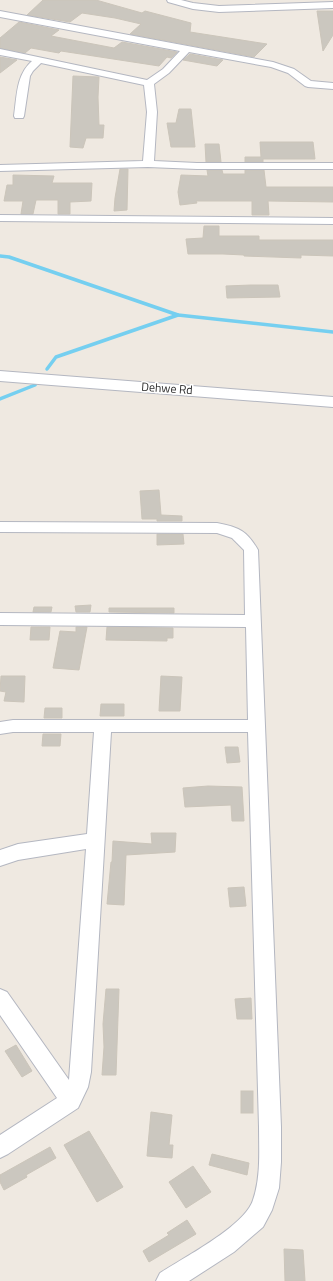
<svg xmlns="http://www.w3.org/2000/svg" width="333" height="1281" viewBox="0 0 333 1281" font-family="'Titillium Web',sans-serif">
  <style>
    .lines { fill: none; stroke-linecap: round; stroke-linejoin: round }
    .stream { stroke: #75cff0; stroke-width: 3.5 }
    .building { fill: #cbc7bf; stroke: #cbc5ba }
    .minor-casing { stroke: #b4b7c1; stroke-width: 2 }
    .tertiary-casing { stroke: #b4b7c1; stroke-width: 2 }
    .minor { fill: #fff; fill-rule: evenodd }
    .tertiary { fill: #fff; fill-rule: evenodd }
    .labels { text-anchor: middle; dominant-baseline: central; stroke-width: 3; stroke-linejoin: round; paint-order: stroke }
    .street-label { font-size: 12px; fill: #2e2e2e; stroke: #fff }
  </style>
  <rect width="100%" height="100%" fill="#efe9e1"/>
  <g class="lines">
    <g class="stream">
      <path d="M0,256L9,257L178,315L333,332"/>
      <path d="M47,369L56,357L178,315"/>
      <path d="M0,399L35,385"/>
    </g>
  </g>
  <g class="building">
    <path d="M43,0H96L142,13L145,11L191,23L190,32L267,44L254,57L130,34L141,24L115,18L82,13L70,22L27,15Z"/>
    <path d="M317,11H333V35L323,51Z"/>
    <path d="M19,22L59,30L51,36L114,48L122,42L177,52L171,58L167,57L159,66L61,51L59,53L31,48L25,53L0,48V38Z"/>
    <path d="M190,54L223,60L217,66L183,60Z"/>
    <path d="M0,57L17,60L0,73Z"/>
    <path d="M73,76L99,77L98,97L99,125H104L103,138H86L83,148L70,147Z"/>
    <path d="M179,109H191L195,147H171L167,123H176Z"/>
    <path d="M260,142H313L315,159H263V162H245V157H261Z"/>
    <path d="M205,144H219L221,162H206Z"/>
    <path d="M120,169H128L127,210L114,211L115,198Z"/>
    <path d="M207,170H222L223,174H245V170H264L266,187H333V202L268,201L269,215H252V201H196L197,203L180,205L178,192L181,175L208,176Z"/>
    <path d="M13,175L54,176L52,183H92L91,201L70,202V214H58V200H36L33,214H21L23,201H4L7,185H13Z"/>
    <path d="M204,226H219V236H259V240H333V256L301,255V258L244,256V255L223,254H188L186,239L203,238Z"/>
    <path d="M251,285H278L280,297L227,298L226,286Z"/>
    <path d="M159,490L161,515L182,516V521H157V519H142L140,491Z"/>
    <path d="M157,534H183L184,544L157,545Z"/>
    <path d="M91,605L90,612H76L75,606Z"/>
    <path d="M34,607H52L51,612H33Z"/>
    <path d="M109,608H174V613L109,612Z"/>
    <path d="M31,627H50L49,640H30Z"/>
    <path d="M76,627H87L79,670L53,668L60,631L76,632Z"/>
    <path d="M107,627L173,628V638H167V641L106,640Z"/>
    <path d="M1,676H25L24,702L4,701L6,692L0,691Z"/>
    <path d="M161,676L182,677L180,711H159Z"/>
    <path d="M101,704H124V716H100Z"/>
    <path d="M45,708H62V718H44Z"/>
    <path d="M43,734H61L60,746H42Z"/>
    <path d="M225,747H238L240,762L227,763Z"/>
    <path d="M208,786L242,787L244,821H232L231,805L185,807L183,788Z"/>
    <path d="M151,833H176L175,852L126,855L124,905L107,904L111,862H112L113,841L152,844Z"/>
    <path d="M244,887L246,906L230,907L228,888Z"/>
    <path d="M106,989H119L116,1075H102L104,1047L103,1024Z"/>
    <path d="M251,998L252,1019H237L235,999Z"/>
    <path d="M16,1045L32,1071L22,1077L5,1051Z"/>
    <rect x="241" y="1091" width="12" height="22"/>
    <path d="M151,1112L172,1115L169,1145H173L172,1158L147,1156Z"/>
    <path d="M89,1131L123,1187L97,1202L64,1145Z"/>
    <path d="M50,1147L56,1158L26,1175L27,1177L4,1190L0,1182V1175Z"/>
    <path d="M212,1154L249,1163L247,1175L209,1165Z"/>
    <path d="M193,1166L211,1192L186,1208L169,1182Z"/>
    <path d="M187,1220L196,1234L149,1262L143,1251L169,1235L167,1233Z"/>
    <path d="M284,1249L303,1250L305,1281H285Z"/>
  </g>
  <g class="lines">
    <defs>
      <g id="minor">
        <path d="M167,0H181L193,3L219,6L333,2V8L219,12L193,9L168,2Z"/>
        <path d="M0,11L273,62L294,69L311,81L333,83V89L308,87L305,86L288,73L271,67L189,52L169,73L154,84L157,112L154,161L197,163H333V169H197L148,167L0,171V165L143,161L147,112L144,85L41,63L33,71L30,76L24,116L23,118H15L14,116C17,96 16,75 32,61L0,55V49L147,80L163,69L180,51L0,17Z"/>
        <path d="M0,215L333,218V224L0,221Z"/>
        <path d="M0,522L217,523C239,527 247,531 258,550L281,1127V1162L279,1188L272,1210L263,1227L234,1252L189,1281H156L160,1273C183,1258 245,1226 253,1200C261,1177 259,1151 259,1127L248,732H111L91,1072L88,1087L78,1108L8,1154L0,1158V1135L57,1098L0,1015V989L7,992L69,1080L86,849L18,860L0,866V850L18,844L87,834L94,732H13L0,734V722L13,720H248L246,627L0,625V613L245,615L244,550L232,538L217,533L0,532Z"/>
      </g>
      <path id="tertiary" d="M0,371L333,397V407L0,381Z"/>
    </defs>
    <use href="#minor" class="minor-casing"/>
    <use href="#tertiary" class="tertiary-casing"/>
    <use href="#minor" class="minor"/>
    <use href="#tertiary" class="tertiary"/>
  </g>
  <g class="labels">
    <g class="street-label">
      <text transform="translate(167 388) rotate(4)">Dehwe Rd</text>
    </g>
  </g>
</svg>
